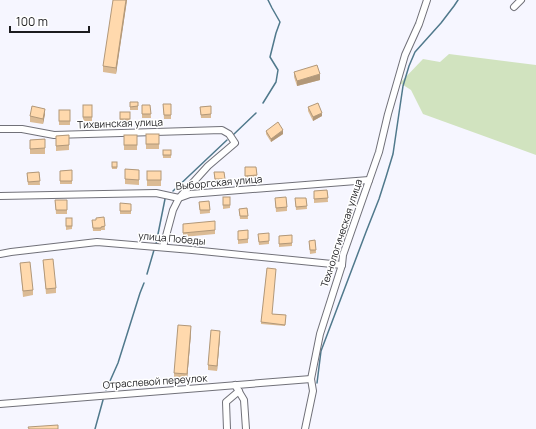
<svg xmlns="http://www.w3.org/2000/svg" width="536" height="429" viewBox="0 0 536 429" font-family="Manrope,sans-serif">
  <style>
    .green { fill: #d1e3bf }
    .lines { fill: none; stroke-linecap: round; stroke-linejoin: round }
    .stream { stroke: #50798c; stroke-width: 1.5 }
    .minor-casing { stroke: #717179; stroke-width: 8 }
    .minor { stroke: #fff; stroke-width: 6 }
    .wall { fill: #dbbb95 }
    .shaded-wall { fill: #b29879 }
    .building { fill: #ffd9ad; stroke: #b29879 }
    .labels { text-anchor: middle; dominant-baseline: central; stroke-width: 3; stroke-linejoin: round; paint-order: stroke }
    .street-label { font-size: 10px; fill: #1c1c1f; stroke: #fff }
  </style>
  <rect width="100%" height="100%" fill="#f6f6ff"/>
  <path class="green" d="M449,54L536,65V155L423,114L411,90L400,83L423,59L440,62Z"/>
  <g class="lines">
    <g class="stream">
      <path d="M263,103L276,82L278,70L270,57L276,33L280,22L272,8L268,0"/>
      <path d="M233,135L256,113"/>
      <path d="M173,191L227,140"/>
      <path d="M156,244L165,199"/>
      <path d="M147,274L154,250"/>
      <path d="M317,383L321,351L366,232L379,199L386,177L393,154L403,86L409,66L415,52L441,23L454,6L458,0"/>
      <path d="M106,390L118,363L140,293L144,283"/>
      <path d="M95,429L103,400"/>
    </g>
    <defs>
      <g id="minor">
        <path d="M514,7L521,0"/>
        <path d="M0,129H22L54,135L222,130L229,134L235,143L208,166L179,198L173,210L163,247"/>
        <path d="M0,196L156,193L179,198L190,194L369,180"/>
        <path d="M0,254L11,252L97,242L192,250L342,265"/>
        <path d="M235,385L244,400L246,429"/>
        <path d="M0,404L311,379"/>
        <path d="M227,429L226,402L239,391"/>
        <path d="M305,429L313,391L311,379L320,334L342,265L343,255L379,152L388,114L405,55L419,24L427,0"/>
      </g>
    </defs>
    <use href="#minor" class="minor-casing"/>
    <use href="#minor" class="minor"/>
  </g>
  <g class="wall">
    <path d="M127,0L116,74L103,72V66Z"/>
    <path d="M294,72L320,80L297,86L294,77Z"/>
    <rect x="130" y="102" width="8" height="8"/>
    <path d="M163,104H171V119H164Z"/>
    <rect x="83" y="105" width="9" height="16"/>
    <path d="M142,105H150L151,118H142Z"/>
    <path d="M211,106V118H201L200,107Z"/>
    <path d="M308,107L322,116L313,121L308,111Z"/>
    <rect x="59" y="110" width="11" height="15"/>
    <path d="M120,112H130V122L120,123Z"/>
    <path d="M45,114L43,124L30,122V116Z"/>
    <path d="M266,131L283,134L271,142L266,134Z"/>
    <rect x="146" y="134" width="13" height="15"/>
    <path d="M69,135V150L56,151V136Z"/>
    <rect x="124" y="135" width="13" height="15"/>
    <path d="M45,139V154H30V140Z"/>
    <rect x="163" y="150" width="8" height="8"/>
    <rect x="112" y="162" width="5" height="7"/>
    <path d="M245,167H256L257,178L245,179Z"/>
    <path d="M125,169L139,170V185L125,184Z"/>
    <path d="M72,170V184H60V171Z"/>
    <rect x="147" y="171" width="14" height="15"/>
    <path d="M39,172L40,185H28L27,173Z"/>
    <path d="M214,172H224L225,182L215,183Z"/>
    <path d="M327,190L328,202L314,203V191Z"/>
    <path d="M223,197H230V208L223,209Z"/>
    <path d="M275,198L287,207V211L276,212Z"/>
    <path d="M295,198H306L307,209L296,210Z"/>
    <path d="M55,200H67V214H56Z"/>
    <path d="M209,201L210,213L200,214L199,202Z"/>
    <path d="M131,204V214H120V211Z"/>
    <path d="M247,208L248,219H240L239,209Z"/>
    <path d="M104,217L105,230H101V231H93L92,220H96Z"/>
    <path d="M66,218H72V229L66,230Z"/>
    <path d="M215,221V234L183,237V228Z"/>
    <path d="M248,230V243L238,244V231Z"/>
    <path d="M292,235V246L279,247V236Z"/>
    <path d="M258,237L269,241V244L259,245Z"/>
    <path d="M315,240L316,253L310,254L309,241Z"/>
    <path d="M43,260L56,288V293L46,294Z"/>
    <path d="M20,263L33,290V295L23,297Z"/>
    <path d="M267,268L272,314L286,315L285,326L261,324Z"/>
    <path d="M191,333L187,380L174,379V373Z"/>
    <path d="M220,336L217,371L208,370V365Z"/>
  </g>
  <g class="shaded-wall">
    <path d="M126,0H127L116,74V68Z"/>
    <path d="M320,74V80L297,86V81Z"/>
    <path d="M45,109V114L43,124V119Z"/>
    <path d="M322,113V116L313,121V117Z"/>
    <path d="M283,130V134L271,142V139Z"/>
    <path d="M191,326V333L187,380V374Z"/>
    <path d="M220,331V336L217,371V366Z"/>
  </g>
  <g class="building">
    <path d="M113,0H126L116,68L103,66Z"/>
    <path d="M317,65L320,74L297,81L294,72Z"/>
    <path d="M130,102H138V106L130,107Z"/>
    <path d="M318,103L322,113L313,117L308,107Z"/>
    <path d="M163,104H171V115H164Z"/>
    <rect x="83" y="105" width="9" height="12"/>
    <path d="M142,105H150L151,114H142Z"/>
    <path d="M32,106L45,109L43,119L30,116Z"/>
    <path d="M211,106V114L201,115L200,107Z"/>
    <rect x="59" y="110" width="11" height="11"/>
    <rect x="120" y="112" width="10" height="7"/>
    <path d="M278,122L283,130L271,139L266,131Z"/>
    <rect x="146" y="134" width="13" height="10"/>
    <path d="M69,135V145L56,146V136Z"/>
    <rect x="124" y="135" width="13" height="10"/>
    <path d="M45,139V148L30,149V140Z"/>
    <rect x="163" y="150" width="8" height="5"/>
    <rect x="112" y="162" width="5" height="5"/>
    <path d="M245,167H256L257,175L245,176Z"/>
    <path d="M125,169L139,170V180L125,179Z"/>
    <path d="M72,170V181H60V171Z"/>
    <rect x="147" y="171" width="14" height="9"/>
    <path d="M39,172L40,181L28,182L27,173Z"/>
    <path d="M214,172H224L225,179H215Z"/>
    <path d="M327,190L328,198L314,199V191Z"/>
    <rect x="223" y="197" width="7" height="8"/>
    <path d="M286,197L287,207L276,208L275,198Z"/>
    <path d="M295,198H306L307,206L296,207Z"/>
    <path d="M55,200H67V210H56Z"/>
    <path d="M209,201L210,210H200L199,202Z"/>
    <path d="M120,203L131,204V211H120Z"/>
    <path d="M247,208L248,216H240L239,209Z"/>
    <path d="M104,217L105,226L101,227V228H93L92,220H96V218Z"/>
    <rect x="66" y="218" width="6" height="8"/>
    <path d="M215,221V230L183,233V224Z"/>
    <path d="M248,230V239L238,240V231Z"/>
    <path d="M269,233V241L259,242L258,234Z"/>
    <path d="M292,235V243L279,244V236Z"/>
    <path d="M315,240L316,250H310L309,241Z"/>
    <path d="M53,259L56,288L46,289L43,260Z"/>
    <path d="M30,262L33,290L23,291L20,263Z"/>
    <path d="M267,268L276,269L272,314L286,315L285,325L261,322Z"/>
    <path d="M178,325L191,326L187,374L174,373Z"/>
    <path d="M211,330L220,331L217,366L208,365Z"/>
    <path d="M58,425V429H29L28,427Z"/>
  </g>
  <g class="labels">
    <g class="street-label">
      <text transform="translate(120 123) rotate(-2)">Тихвинская улица</text>
      <text transform="translate(219 182) rotate(-5)">Выборгская улица</text>
      <text transform="translate(341 233) rotate(-72)">Технологическая улица</text>
      <text transform="translate(172 238) rotate(5)">улица Победы</text>
      <text transform="translate(155 381) rotate(-4)">Отраслевой переулок</text>
    </g>
  </g>
  <path d="M10 26v6h79v-6" fill="none" stroke="#1c1c1f" stroke-width="2"/>
  <text x="16" y="26" font-size="12" fill="#1c1c1f" stroke="#ffffff" stroke-width="3" paint-order="stroke">100 m</text>
</svg>
